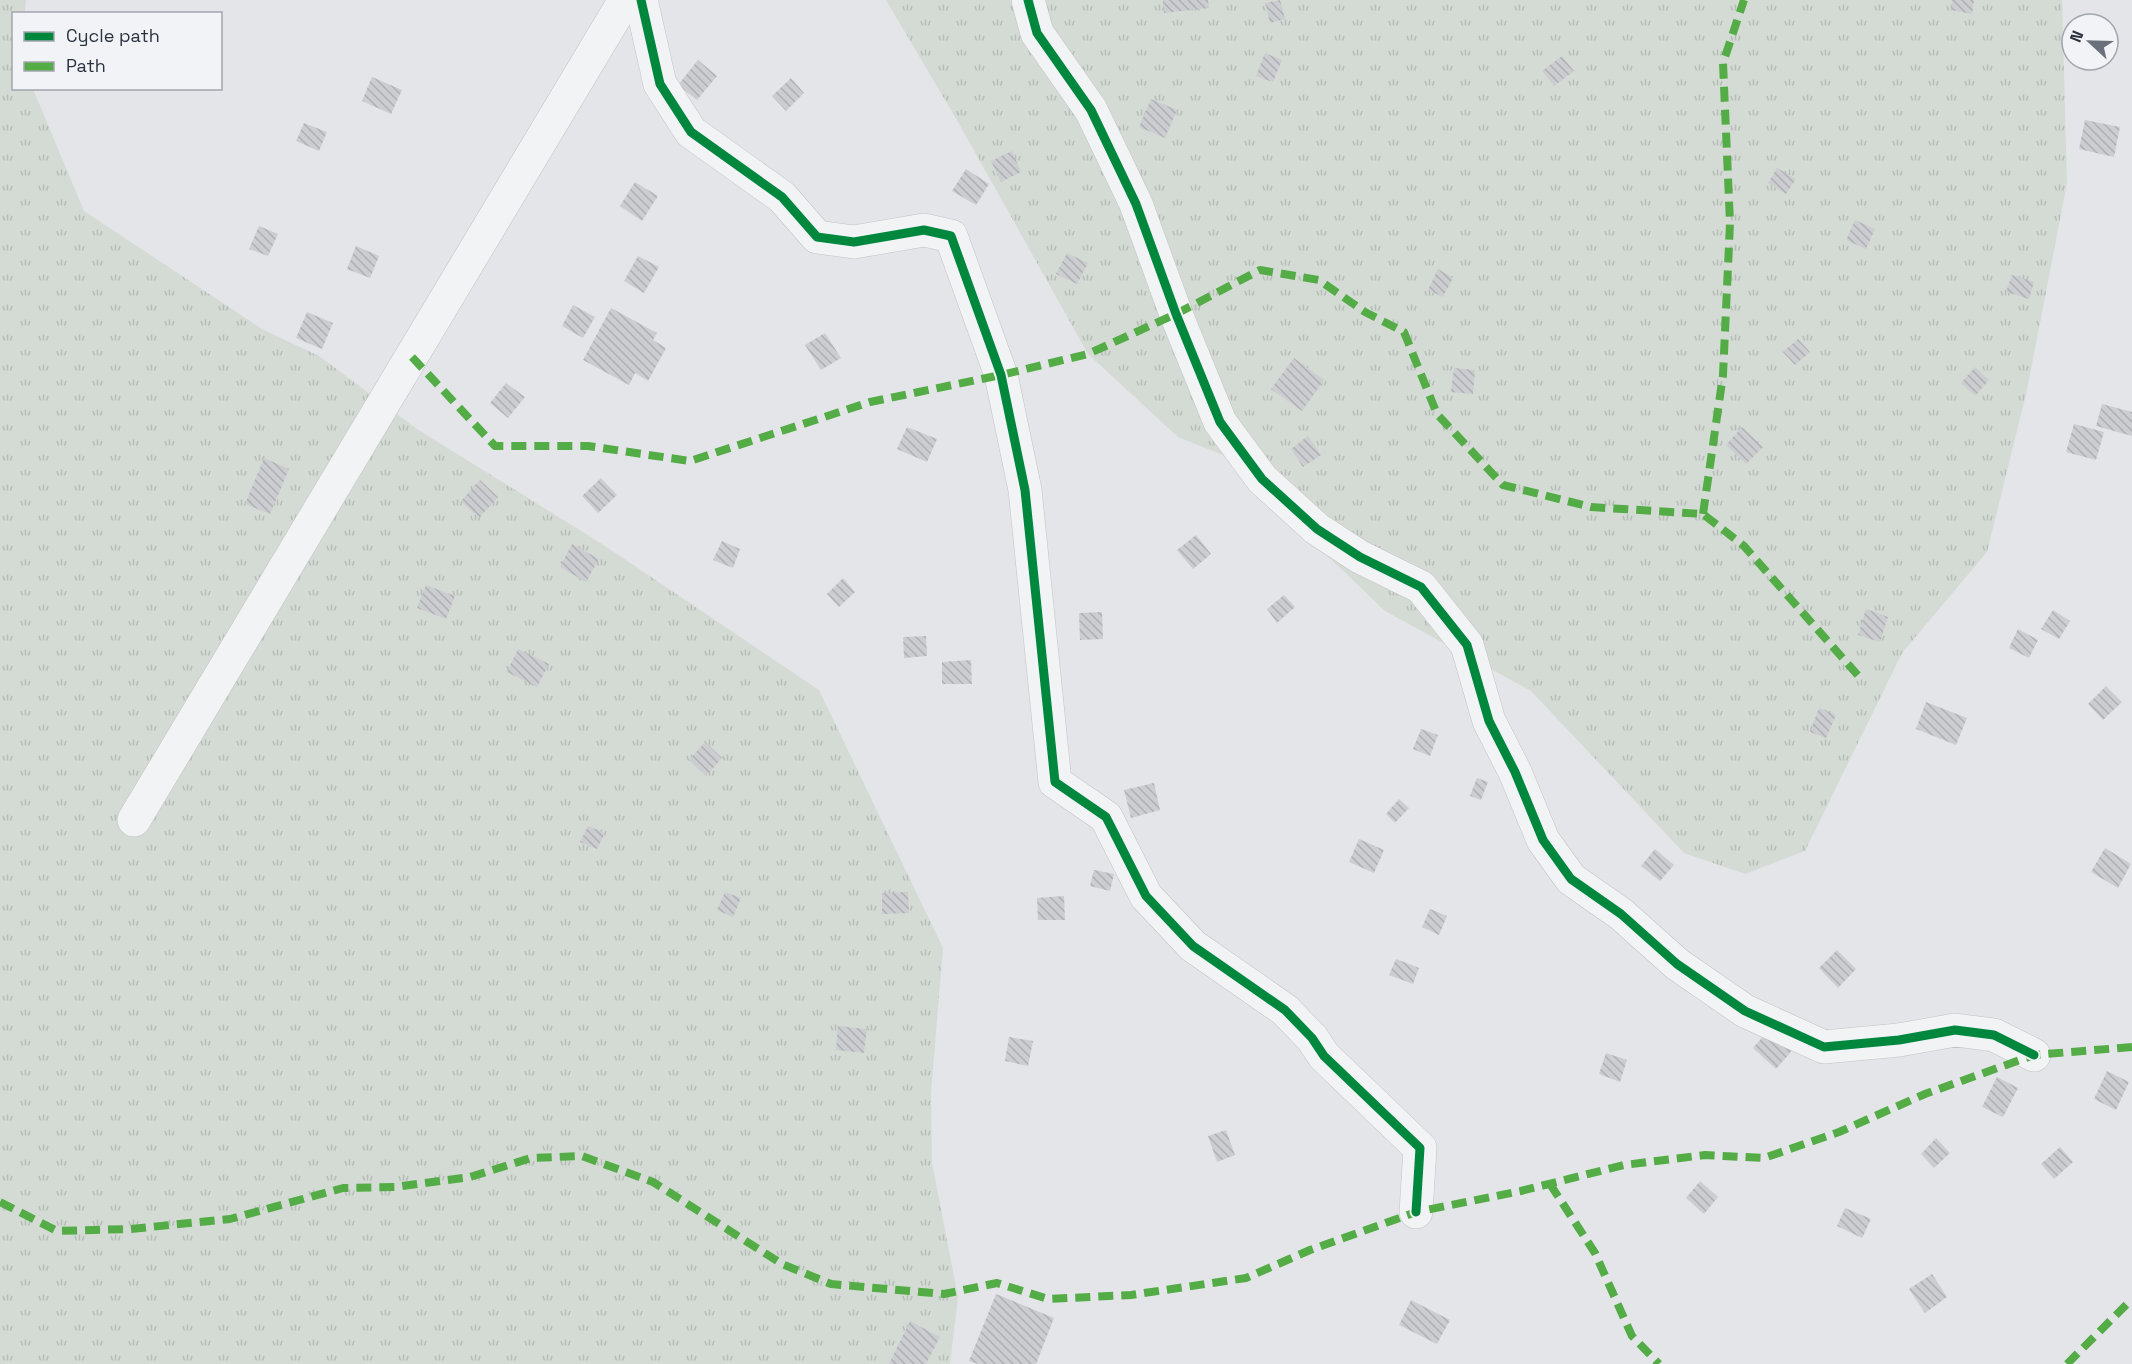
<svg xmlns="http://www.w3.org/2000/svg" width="2132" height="1364" viewBox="0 0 2132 1364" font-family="'Space Grotesk',sans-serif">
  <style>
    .grass { fill: url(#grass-tufts) }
    .building { fill: url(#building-back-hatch) }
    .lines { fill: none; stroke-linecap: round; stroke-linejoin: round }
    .minor-casing { stroke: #c1c3c6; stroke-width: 34 }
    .minor { stroke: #f2f3f4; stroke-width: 33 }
    .quiet { stroke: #54ac46; stroke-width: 8; stroke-dasharray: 15 8; stroke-linecap: butt }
    .cycleway-casing { stroke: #f1f3f6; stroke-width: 13 }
    .cycleway { stroke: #00873e; stroke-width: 9 }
  </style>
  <defs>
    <pattern id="grass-tufts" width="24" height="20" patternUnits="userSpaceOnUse" patternTransform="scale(1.5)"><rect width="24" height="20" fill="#d4dbd4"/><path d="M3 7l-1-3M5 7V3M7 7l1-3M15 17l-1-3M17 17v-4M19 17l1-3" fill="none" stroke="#b6bcb7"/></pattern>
    <pattern id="building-back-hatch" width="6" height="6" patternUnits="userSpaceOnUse" patternTransform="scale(1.5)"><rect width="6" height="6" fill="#cbcdd0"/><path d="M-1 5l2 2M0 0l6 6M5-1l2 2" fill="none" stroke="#aeb0b4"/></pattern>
  </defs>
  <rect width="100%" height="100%" fill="#e3e5e8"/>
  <g class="grass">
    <path d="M0,0H26L25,13L14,14V88L33,89L84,211L262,329L319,356L417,429L602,544L819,690L943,948L931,1093L932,1163L958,1297L950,1364H0Z"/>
    <path d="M886,0H2062L2067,183L2027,390L1987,552L1902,653L1805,851L1745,874L1684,853L1531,691L1385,611L1311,540L1243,463L1178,437L1088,354L958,122Z"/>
  </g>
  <g class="building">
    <path d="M1163,0H1208L1209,8L1164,13Z"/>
    <path d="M1280,0L1285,19L1270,23L1265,3Z"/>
    <path d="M1952,0H1974L1972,14L1951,10Z"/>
    <path d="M1265,53L1282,60L1273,82L1256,76Z"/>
    <path d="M1562,56L1574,71L1554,86L1542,71Z"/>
    <path d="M698,60L717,76L697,100L678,85Z"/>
    <path d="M372,77L402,90L391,114L362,101Z"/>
    <path d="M791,78L804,93L786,111L772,96Z"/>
    <path d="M1151,99L1177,110L1165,138L1139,127Z"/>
    <path d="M2085,120L2120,127L2114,157L2079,149Z"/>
    <path d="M304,123L327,132L319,151L296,141Z"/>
    <path d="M1012,151L1021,172L1001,182L991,161Z"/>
    <path d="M1777,168L1796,179L1786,194L1768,183Z"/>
    <path d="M966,169L989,184L976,205L952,191Z"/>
    <path d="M635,182L658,196L642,221L620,206Z"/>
    <path d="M1855,220L1875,229L1866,249L1846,240Z"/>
    <path d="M259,226L278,234L268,256L249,249Z"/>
    <path d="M356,246L379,256L370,278L347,269Z"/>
    <path d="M1067,253L1088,263L1077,284L1056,274Z"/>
    <path d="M638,256L659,267L644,293L624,281Z"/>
    <path d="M1438,269L1453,278L1443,297L1428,290Z"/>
    <path d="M2012,275L2034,282L2029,299L2006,292Z"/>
    <path d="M573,305L595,317L583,338L562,326Z"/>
    <path d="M611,308L657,333L653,340L666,348L648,381L635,373L629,385L583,360Z"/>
    <path d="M307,312L333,323L322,349L296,338Z"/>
    <path d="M825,333L841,358L821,370L805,345Z"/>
    <path d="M1798,339L1810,352L1795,365L1783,352Z"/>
    <path d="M1294,358L1324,380L1302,411L1271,389Z"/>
    <path d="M1975,367L1989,380L1975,396L1961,383Z"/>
    <path d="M1454,368L1475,370L1473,394L1451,392Z"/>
    <path d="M506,383L525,397L508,418L490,403Z"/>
    <path d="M2102,404L2132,412V436L2096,426Z"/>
    <path d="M2074,424L2104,432L2096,460L2066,452Z"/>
    <path d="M907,427L937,439L927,462L897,449Z"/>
    <path d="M1742,427L1763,447L1746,464L1726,445Z"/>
    <path d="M1308,436L1321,455L1303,467L1291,449Z"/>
    <path d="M264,458L289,469L270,514L245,504Z"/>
    <path d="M601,478L617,495L598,513L582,496Z"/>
    <path d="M480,480L498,497L479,518L461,501Z"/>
    <path d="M1196,535L1211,554L1193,569L1177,550Z"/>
    <path d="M722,541L740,549L733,568L713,560Z"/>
    <path d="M572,544L599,559L586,582L560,567Z"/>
    <path d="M843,578L855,592L839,607L827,594Z"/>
    <path d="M426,585L455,596L446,619L417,608Z"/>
    <path d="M1284,595L1295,607L1277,623L1267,609Z"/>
    <path d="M1866,609L1888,617L1880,642L1858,635Z"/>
    <path d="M2053,610L2070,621L2059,639L2041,629Z"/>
    <path d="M1102,612L1103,639L1080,640L1079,613Z"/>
    <path d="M2018,629L2038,640L2029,658L2009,648Z"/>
    <path d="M926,636L927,656L904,658L903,637Z"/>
    <path d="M518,649L549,664L537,687L507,672Z"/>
    <path d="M971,660L972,684H942V662Z"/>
    <path d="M2106,686L2122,702L2103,720L2088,704Z"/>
    <path d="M1926,702L1967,718L1956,745L1916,729Z"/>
    <path d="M1819,708L1836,715L1826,738L1810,732Z"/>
    <path d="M1421,729L1438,735L1430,756L1413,749Z"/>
    <path d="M705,742L722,758L706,776L689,760Z"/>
    <path d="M1477,778L1488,782L1481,800L1470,796Z"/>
    <path d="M1154,783L1160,810L1131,818L1124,790Z"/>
    <path d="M1399,799L1409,808L1395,823L1386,814Z"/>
    <path d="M588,826L605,833L597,849L580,842Z"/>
    <path d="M1359,839L1384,850L1374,873L1349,862Z"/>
    <path d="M2105,848L2131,864L2118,888L2091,872Z"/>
    <path d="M1655,849L1674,865L1660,881L1641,866Z"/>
    <path d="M1094,870L1114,874L1110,891L1090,886Z"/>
    <path d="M725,892L741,898L733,917L717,910Z"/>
    <path d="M908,892L909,913L882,914V893Z"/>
    <path d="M1064,896L1065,920H1038L1037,898Z"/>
    <path d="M1430,909L1447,916L1439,935L1422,927Z"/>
    <path d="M1837,950L1856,969L1838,988L1819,968Z"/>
    <path d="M1396,959L1419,968L1413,984L1389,975Z"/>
    <path d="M838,1026L867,1029L864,1053L836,1050Z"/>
    <path d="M1771,1027L1795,1047L1776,1069L1753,1048Z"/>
    <path d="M1009,1037L1033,1041L1028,1066L1005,1061Z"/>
    <path d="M1606,1053L1627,1060L1620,1082L1599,1074Z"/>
    <path d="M2107,1071L2129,1082L2116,1110L2094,1099Z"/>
    <path d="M1997,1077L2018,1088L2003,1117L1982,1107Z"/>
    <path d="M1226,1130L1235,1155L1217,1162L1208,1136Z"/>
    <path d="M1936,1138L1950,1153L1934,1168L1921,1154Z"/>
    <path d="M2060,1147L2073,1162L2054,1179L2041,1164Z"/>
    <path d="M1700,1181L1718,1197L1704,1214L1686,1198Z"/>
    <path d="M1845,1208L1871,1219L1862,1238L1837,1226Z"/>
    <path d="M1932,1274L1947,1297L1925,1313L1909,1289Z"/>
    <path d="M996,1294L1054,1318L1036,1364H978L969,1361Z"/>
    <path d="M1411,1300L1450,1320L1437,1344L1399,1325Z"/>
    <path d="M910,1321L940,1337L926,1364H889Z"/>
  </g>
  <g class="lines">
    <defs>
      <g id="minor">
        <path d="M641,0L660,84L691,132L782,197L817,237L854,242L924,230L951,236L1001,375L1025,490L1055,782L1106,817L1146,896L1193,946L1285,1010L1312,1038L1324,1056L1420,1148L1416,1212"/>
        <path d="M1028,0L1037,33L1091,110L1136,204L1176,314L1220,422L1262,479L1317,529L1360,557L1421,587L1467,645L1489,721L1515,772L1543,840L1571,879L1621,914L1677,964L1745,1011L1824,1047L1899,1040L1955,1030L1994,1035L2034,1055"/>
        <path d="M134,820L625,0"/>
      </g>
    </defs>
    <use href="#minor" class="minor-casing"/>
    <use href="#minor" class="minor"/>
    <g class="quiet">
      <path d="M412,357L495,446H588L690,461L870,402L1001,375L1088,354L1176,314L1260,270L1319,280L1365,312L1404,332L1437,414L1503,485L1591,507L1703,514L1744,546L1862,680"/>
      <path d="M1703,514L1723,375L1730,223L1723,63L1744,0"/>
      <path d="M1550,1184L1595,1253L1632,1336L1659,1364"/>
      <path d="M0,1202L57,1231L130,1229L230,1219L343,1188L395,1187L470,1177L531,1158L582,1156L653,1182L782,1264L831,1284L944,1294L997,1283L1048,1299L1131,1295L1246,1278L1310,1250L1416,1212L1521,1191L1624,1165L1705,1155L1764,1158L1839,1132L1925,1094L2034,1055L2132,1047"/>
      <path d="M2067,1364L2132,1299"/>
    </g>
    <defs>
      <g id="cycleway">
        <path d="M641,0L660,84L691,132L782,197L817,237L854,242L924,230L951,236L1001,375L1025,490L1055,782L1106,817L1146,896L1193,946L1285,1010L1312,1038L1324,1056L1420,1148L1416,1212"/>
        <path d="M1028,0L1037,33L1091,110L1136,204L1176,314L1220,422L1262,479L1317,529L1360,557L1421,587L1467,645L1489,721L1515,772L1543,840L1571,879L1621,914L1677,964L1745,1011L1824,1047L1899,1040L1955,1030L1994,1035L2034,1055"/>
      </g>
    </defs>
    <use href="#cycleway" class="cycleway-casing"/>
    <use href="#cycleway" class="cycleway"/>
  </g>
  <rect x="12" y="12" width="210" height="78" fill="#f1f3f6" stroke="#a2a6ad" stroke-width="1.5"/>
  <rect x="24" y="32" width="30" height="9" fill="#00873e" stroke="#a2a6ad" stroke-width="1.5"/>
  <text x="66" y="42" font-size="18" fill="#2b323f">Cycle path</text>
  <rect x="24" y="62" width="30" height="9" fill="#54ac46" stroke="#a2a6ad" stroke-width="1.5"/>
  <text x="66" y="72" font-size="18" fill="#2b323f">Path</text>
  <g transform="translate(2090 42) rotate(292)"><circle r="28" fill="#f1f3f6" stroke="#a2a6ad" stroke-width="1.5"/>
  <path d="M0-4.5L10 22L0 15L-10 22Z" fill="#6b717a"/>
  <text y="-9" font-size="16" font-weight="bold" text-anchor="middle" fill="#2b323f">N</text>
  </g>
</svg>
